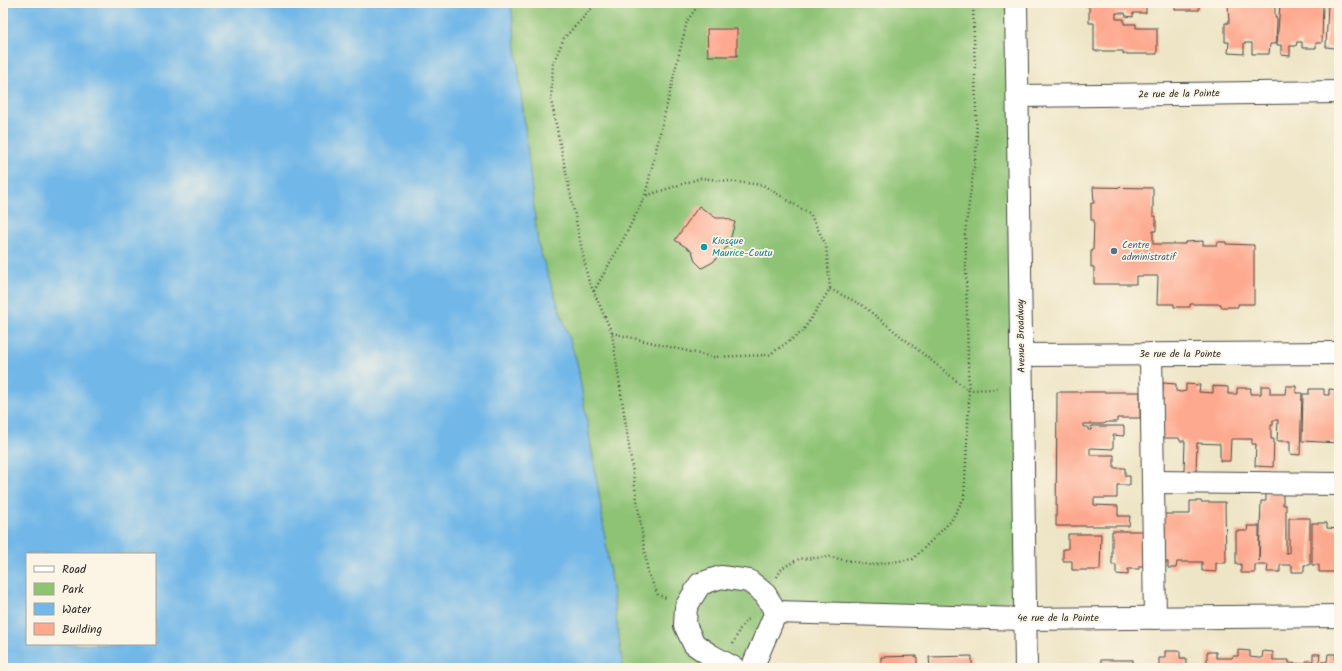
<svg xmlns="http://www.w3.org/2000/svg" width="1342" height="671" viewBox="0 0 1342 671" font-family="Kalam,sans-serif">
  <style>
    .green { fill: #8ec374; stroke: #5c7750 }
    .water { fill: #71b7e8; stroke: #4e718a; fill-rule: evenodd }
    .building { fill: #fda98f }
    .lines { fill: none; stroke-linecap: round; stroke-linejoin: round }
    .minor-casing { stroke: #484742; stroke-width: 24 }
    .path { stroke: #484742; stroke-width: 2.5; stroke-dasharray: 1 3; stroke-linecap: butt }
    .minor { stroke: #fff; stroke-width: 22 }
    .culture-dot { fill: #0f9aa8; stroke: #fcf5e5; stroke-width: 1.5 }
    .service-dot { fill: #5c6f8a; stroke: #fcf5e5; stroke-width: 1.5 }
    .labels { text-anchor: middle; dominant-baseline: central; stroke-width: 3.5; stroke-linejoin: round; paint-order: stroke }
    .street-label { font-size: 10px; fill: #2b2b2b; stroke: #fcf5e5 }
    .culture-label { font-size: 10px; fill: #0d838f; stroke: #fcf5e5; text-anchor: start }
    .service-label { font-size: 10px; fill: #4e5e75; stroke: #fcf5e5; text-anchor: start }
  </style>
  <rect width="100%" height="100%" fill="#fcf5e5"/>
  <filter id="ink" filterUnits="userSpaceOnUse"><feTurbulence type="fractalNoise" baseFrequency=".025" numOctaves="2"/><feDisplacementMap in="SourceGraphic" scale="8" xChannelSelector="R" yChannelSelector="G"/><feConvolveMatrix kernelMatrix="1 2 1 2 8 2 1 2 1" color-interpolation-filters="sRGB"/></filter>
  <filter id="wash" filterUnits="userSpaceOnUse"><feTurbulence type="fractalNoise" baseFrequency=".012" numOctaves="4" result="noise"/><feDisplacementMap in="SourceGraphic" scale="16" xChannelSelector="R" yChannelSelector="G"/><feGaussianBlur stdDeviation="0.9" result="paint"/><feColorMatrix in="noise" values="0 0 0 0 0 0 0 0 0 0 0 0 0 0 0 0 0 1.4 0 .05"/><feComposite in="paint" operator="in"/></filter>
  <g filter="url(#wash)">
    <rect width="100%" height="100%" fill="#eee5c6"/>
    <path class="green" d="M511,3H1010L1022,609L870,608L774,601L747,668H623L599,494L577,362L538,245Z"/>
    <path class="water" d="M3,3H511L538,245L577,362L599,494L623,668H3ZM27,554H155V644H27Z"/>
    <g id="blocks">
      <g class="building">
        <path d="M1085,3H1146V13H1133V17L1126,16L1125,13H1116V19H1124V24H1136V28H1157V54H1123V51H1094V23H1089V6H1085Z"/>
        <rect x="1175" y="3" width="24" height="7"/>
        <path d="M1228,3H1275V18H1277L1276,44H1270L1269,54H1252V43H1244V54L1228,53L1229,42H1225V23H1229Z"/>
        <path d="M1280,3H1293V7H1298V3H1323L1322,43H1316V48H1302V42H1297L1296,46H1290V56L1281,55V45H1277Z"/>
        <path d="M1328,3H1339V57H1335V48L1326,47Z"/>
        <path d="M707,29H737V56H708Z"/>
        <path d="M1093,187L1153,188V216H1156V231H1153V244H1185V242L1203,241V245H1217V242H1226V244L1254,245V304H1238V307H1221V304H1190V307H1174V304H1157L1158,276H1136V284H1094V267H1091V251H1093L1094,220H1091V203H1094Z"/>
        <path d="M699,206L716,218H725L735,222L731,237L726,248L713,262L702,268L695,261L692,251L675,240Z"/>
        <path d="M1163,383L1176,384V391L1181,392L1186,391V384L1200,385L1199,392L1213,393V386L1228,387V394H1237V388H1251L1250,394H1261V386H1270V394H1285L1286,386H1296V393H1302L1300,455L1290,454V441H1277L1278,420H1273V425H1271V439H1274L1273,467L1255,466L1256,444H1252V439H1231L1230,461H1220V444L1197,443L1196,472H1184L1185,441H1180L1179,438H1155L1156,391H1163Z"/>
        <path d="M1309,389H1324V395H1329V389L1339,390V443L1302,441L1303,394H1309Z"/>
        <path d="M1057,392H1140V418H1117V422H1108L1103,424H1083V427H1088V430H1091V426H1124V436L1113,435V449L1090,448V455H1114V468H1125V476H1130V485H1117V498H1094V505L1118,506V516H1130L1129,526H1056Z"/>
        <path d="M1266,491L1283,492V505H1286V553H1289V518H1310V565H1304V572H1292V565H1280V572H1267L1268,565H1255V573H1241V564H1236V531H1248L1247,526H1259V561L1261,501H1266Z"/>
        <path d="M1190,501H1201V502H1225L1226,563H1216V572L1202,571V562H1177L1176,568H1168V562H1159L1158,514H1190Z"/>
        <path d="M1312,523H1327V528L1339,529V572H1319V565H1312Z"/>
        <path d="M1112,531H1144V566H1139V569H1128V575L1116,574V565H1112Z"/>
        <path d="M1068,534H1101L1100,570H1072V561H1063V549H1068Z"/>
        <path d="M1238,650L1250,651V657L1258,658H1262L1263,651L1273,652V660H1289V663L1306,664V661H1313V654H1320L1319,662H1327L1328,654H1336L1335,661H1339V668H1207V652H1216V658H1232L1233,656H1238Z"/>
        <path d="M1165,651H1180V658H1186V668H1159V658H1165Z"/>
        <path d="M917,656V668H881V657Z"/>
        <path d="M972,656V668H930L929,657Z"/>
        <rect x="1101" y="660" width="32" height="8"/>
      </g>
    </g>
  </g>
  <g filter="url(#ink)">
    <use href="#blocks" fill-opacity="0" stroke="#484742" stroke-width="1"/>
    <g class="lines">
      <defs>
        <g id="minor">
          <path d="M1016,3L1026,668"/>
          <path d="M1018,96L1339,92"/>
          <path d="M1151,354L1155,618"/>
          <path d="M1022,355L1339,353"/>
          <path d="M1153,482L1339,484"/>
          <path d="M776,612L1026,619L1339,616"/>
          <path d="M734,668L710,655L694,644L685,625L686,607L700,584L721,577L749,581L765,594L776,612"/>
          <path d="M752,668L776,612"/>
        </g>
      </defs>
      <use href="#minor" class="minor-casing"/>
      <g class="path">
        <path d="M597,3L564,38L553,64L551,100L588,279L612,333L648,573L658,595L666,598"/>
        <path d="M830,289L862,305L968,390L1000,389"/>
        <path d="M594,291L625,236L645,196"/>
        <path d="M612,333L712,357L769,355L802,332L830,289L826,245L810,214L763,185L701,178L645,196L687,21L700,3"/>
        <path d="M777,577L782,568L799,559L830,557L870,565L913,559L951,521L964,498L969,404L965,233L977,145L973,3"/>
        <path d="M733,644L739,630L748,619"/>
      </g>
      <use href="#minor" class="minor"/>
    </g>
  </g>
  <circle class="culture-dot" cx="704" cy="247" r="4"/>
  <circle class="service-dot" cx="1114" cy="251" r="4"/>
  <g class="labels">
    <g class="street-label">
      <text transform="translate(1179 94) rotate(-1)">2e rue de la Pointe</text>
      <text transform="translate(1021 336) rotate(-91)">Avenue Broadway</text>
      <text x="1180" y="354">3e rue de la Pointe</text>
      <text x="1058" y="618">4e rue de la Pointe</text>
    </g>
    <g class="culture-label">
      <text x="712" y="241">Kiosque<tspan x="712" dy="12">Maurice-Coutu</tspan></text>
    </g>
    <g class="service-label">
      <text x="1122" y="245">Centre<tspan x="1122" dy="12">administratif</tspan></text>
    </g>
  </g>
  <rect width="1342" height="671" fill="none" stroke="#fcf5e5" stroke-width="16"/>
  <rect x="26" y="553" width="130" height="92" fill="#fcf5e5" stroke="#a8a49b"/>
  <rect x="34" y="566" width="20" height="6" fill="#ffffff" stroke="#a8a49b"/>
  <text x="62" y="573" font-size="12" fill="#2b2b2b">Road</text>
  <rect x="34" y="583" width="20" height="12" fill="#8ec374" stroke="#a8a49b"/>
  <text x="62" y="593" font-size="12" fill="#2b2b2b">Park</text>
  <rect x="34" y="603" width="20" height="12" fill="#71b7e8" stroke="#a8a49b"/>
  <text x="62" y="613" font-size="12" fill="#2b2b2b">Water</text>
  <rect x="34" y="623" width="20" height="12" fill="#fda98f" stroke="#a8a49b"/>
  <text x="62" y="633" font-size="12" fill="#2b2b2b">Building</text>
</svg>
